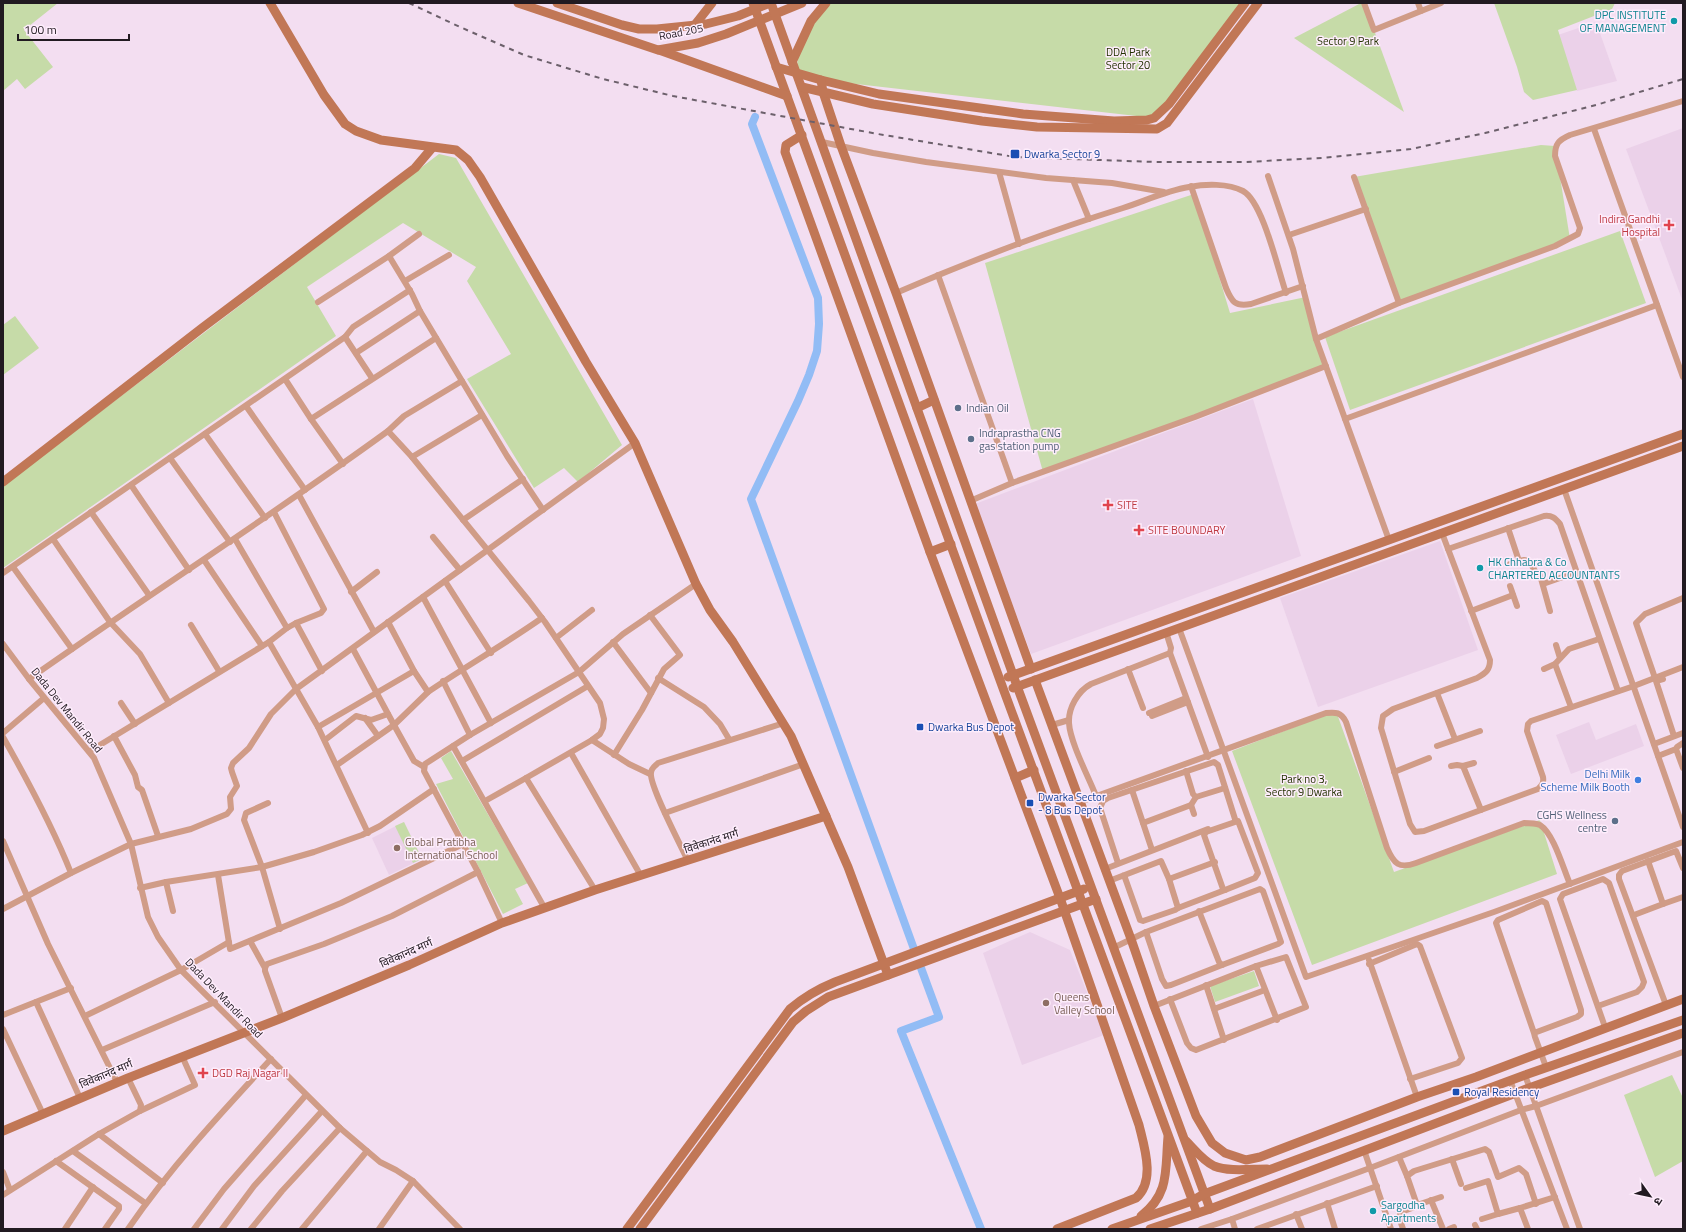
<svg xmlns="http://www.w3.org/2000/svg" width="1686" height="1232" viewBox="0 0 1686 1232" font-family="'Titillium Web','Noto Sans Devanagari',sans-serif">
  <style>
    .built { fill: #ebd1e9 }
    .green { fill: #c6dba8 }
    .lines { fill: none; stroke-linecap: round; stroke-linejoin: round }
    .canal { stroke: #92bcf5; stroke-width: 8 }
    .street { stroke: #d09c87; stroke-width: 6 }
    .secondary { stroke: #c17756; stroke-width: 9 }
    .rail { stroke: #6c606b; stroke-width: 2; stroke-dasharray: 5 5; stroke-linecap: butt }
    .culture-dot { fill: #0f9aa8; stroke: #feedfc; stroke-width: 1.5 }
    .transit-dot { fill: #1a4fb4; stroke: #feedfc; stroke-width: 1.5 }
    .health-dot { fill: #e0444e; stroke: #feedfc; stroke-width: 1.5 }
    .service-dot { fill: #5c6f8a; stroke: #feedfc; stroke-width: 1.5 }
    .shop-dot { fill: #3f7fe0; stroke: #feedfc; stroke-width: 1.5 }
    .education-dot { fill: #8d6e63; stroke: #feedfc; stroke-width: 1.5 }
    .labels { text-anchor: middle; dominant-baseline: central; stroke-width: 3; stroke-linejoin: round; paint-order: stroke }
    .culture-label { font-size: 11px; fill: #0d838f; stroke: #feedfc; text-anchor: start }
    .street-label { font-size: 11px; fill: #211a21; stroke: #feedfc }
    .park-label { font-size: 11px; fill: #233200; stroke: #feedfc }
    .transit-label { font-size: 11px; fill: #164399; stroke: #feedfc; text-anchor: start }
    .health-label { font-size: 11px; fill: #be3a42; stroke: #feedfc; text-anchor: start }
    .service-label { font-size: 11px; fill: #4e5e75; stroke: #feedfc; text-anchor: start }
    .shop-label { font-size: 11px; fill: #366cbe; stroke: #feedfc; text-anchor: end }
    .education-label { font-size: 11px; fill: #785e54; stroke: #feedfc; text-anchor: start }
  </style>
  <rect width="100%" height="100%" fill="#f3def1"/>
  <g class="built">
    <path d="M1596,22L1617,81L1577,91L1558,35Z"/>
    <path d="M1683,128V302L1626,149Z"/>
    <path d="M1253,399L1301,556L1031,654L975,504Z"/>
    <path d="M1440,541L1478,650L1318,707L1280,598Z"/>
    <path d="M1589,722L1596,740L1636,724L1644,746L1571,774L1556,735Z"/>
    <path d="M404,822L422,859L389,875L372,838Z"/>
    <path d="M1030,932L1070,950L1104,1035L1022,1065L983,953Z"/>
  </g>
  <g class="green">
    <path d="M3,3H58L24,30L53,67L25,89L17,79L3,91Z"/>
    <path d="M828,3H1245L1154,118L821,80L796,72L800,44Z"/>
    <path d="M1361,3L1374,30L1404,112L1294,38Z"/>
    <path d="M1494,3H1615L1612,9L1558,30L1577,90L1533,100L1524,92L1517,67Z"/>
    <path d="M1541,145L1555,146L1570,239L1399,303L1354,177Z"/>
    <path d="M439,154L456,158L622,445L578,482L564,468L534,488L467,379L511,354L467,281L476,267L403,223L307,287L336,336L3,568V486Z"/>
    <path d="M1194,194L1230,313L1306,297L1326,366L1043,472L985,263Z"/>
    <path d="M1620,231L1646,303L1350,410L1325,337Z"/>
    <path d="M15,316L39,348L3,375V325Z"/>
    <path d="M1336,711L1394,872L1540,820L1557,874L1312,965L1232,751Z"/>
    <path d="M451,751L528,883L515,889L523,904L503,914L436,784L453,779L441,758Z"/>
    <path d="M404,822L422,859L413,863L395,826Z"/>
    <path d="M1254,971L1259,986L1215,1002L1210,986Z"/>
    <path d="M1672,1075L1683,1098V1161L1655,1177L1624,1095Z"/>
  </g>
  <g class="lines">
    <g class="canal">
      <path d="M755,117L752,124L818,298L819,324L817,351L809,375L798,401L751,499L914,949"/>
      <path d="M921,968L939,1017L901,1031L981,1229"/>
    </g>
    <g class="street">
      <path d="M1364,3L1374,30L1441,3"/>
      <path d="M1418,3L1421,11"/>
      <path d="M1594,129L1683,377"/>
      <path d="M822,142L873,153L926,162L1046,178L1112,183L1164,192"/>
      <path d="M999,172L1019,244"/>
      <path d="M1268,176L1293,249L1316,339L1389,540"/>
      <path d="M1354,177L1399,303"/>
      <path d="M1073,180L1089,219"/>
      <path d="M1191,186L1226,288C1232,302 1235,307 1251,304L1303,286"/>
      <path d="M1289,235L1366,209"/>
      <path d="M389,256L412,294L420,311L507,456L543,510"/>
      <path d="M938,275L1012,483"/>
      <path d="M405,281L449,255"/>
      <path d="M896,293C970,261 1046,232 1123,208C1145,201 1165,191 1189,187C1205,184 1228,183 1243,191C1263,202 1278,270 1286,293"/>
      <path d="M318,302L389,256L419,234"/>
      <path d="M345,337L372,378"/>
      <path d="M1316,339L1399,303L1555,246L1578,234L1580,228L1555,156C1555,143 1559,140 1570,135L1683,101"/>
      <path d="M356,353L420,311"/>
      <path d="M285,379L311,419"/>
      <path d="M246,406L305,490"/>
      <path d="M1345,419L1657,305"/>
      <path d="M388,431L404,416L462,381"/>
      <path d="M205,434L265,518"/>
      <path d="M412,457L482,415"/>
      <path d="M170,458L230,542"/>
      <path d="M343,464L311,419L436,338"/>
      <path d="M131,485L189,570"/>
      <path d="M1564,489L1683,827"/>
      <path d="M299,495L374,632"/>
      <path d="M970,501L1012,483L1195,417L1326,366"/>
      <path d="M91,512L149,595"/>
      <path d="M274,512L324,609L321,613L296,623"/>
      <path d="M463,520L523,479"/>
      <path d="M1508,528L1519,561L1524,560L1529,561L1535,571"/>
      <path d="M1442,533L1490,660C1490,670 1486,673 1477,678L1393,709L1383,716L1381,728L1410,824L1415,832L1424,831L1538,789C1542,785 1544,783 1543,777L1527,731L1528,724L1531,721L1634,686L1683,667"/>
      <path d="M433,537L460,570"/>
      <path d="M53,539L110,622L140,654L169,703"/>
      <path d="M235,539L287,628L296,623L322,671"/>
      <path d="M1448,549L1544,516C1552,515 1555,518 1560,524L1618,691"/>
      <path d="M204,560L262,646"/>
      <path d="M1510,564L1519,561"/>
      <path d="M13,567L72,649"/>
      <path d="M3,573L345,337L353,327L410,290"/>
      <path d="M1540,575L1550,611"/>
      <path d="M445,581L491,653"/>
      <path d="M1543,584L1577,572"/>
      <path d="M1510,586L1517,606"/>
      <path d="M351,592L377,572"/>
      <path d="M423,597L491,723"/>
      <path d="M1471,611L1513,595"/>
      <path d="M191,625L219,671"/>
      <path d="M1179,628L1306,977L1494,912L1683,842"/>
      <path d="M556,638L592,610"/>
      <path d="M269,642L287,628"/>
      <path d="M613,642L651,693"/>
      <path d="M3,644L29,679L94,758L131,844L148,917L158,937L181,970L340,1128L380,1162L396,1170L413,1181L460,1229"/>
      <path d="M1556,645L1560,658"/>
      <path d="M353,649L394,725L428,692L414,671L388,622"/>
      <path d="M1170,653L1208,757"/>
      <path d="M1555,664L1571,707"/>
      <path d="M1128,669L1143,708"/>
      <path d="M1544,669L1555,664L1569,649L1599,639"/>
      <path d="M658,678L704,707L720,724L729,739"/>
      <path d="M1655,678L1636,623L1645,614L1683,598"/>
      <path d="M29,679C148,595 270,517 388,431L412,457L529,601L545,622L600,703L604,719L603,728L600,734L592,740L526,778L485,801"/>
      <path d="M1663,679L1656,681L1674,736"/>
      <path d="M443,681L470,735"/>
      <path d="M428,692C465,667 505,644 542,618"/>
      <path d="M1437,693L1455,739"/>
      <path d="M121,703L135,724"/>
      <path d="M1149,713L1186,698"/>
      <path d="M1152,716L1188,702"/>
      <path d="M365,718L378,736"/>
      <path d="M1052,725L1069,720"/>
      <path d="M318,727L414,671"/>
      <path d="M3,733L44,698"/>
      <path d="M114,736L135,775L138,787L142,790L158,836"/>
      <path d="M3,737C28,781 52,825 71,873"/>
      <path d="M325,740L356,716L371,720L388,714"/>
      <path d="M592,740L629,764L650,774"/>
      <path d="M1654,744L1683,733"/>
      <path d="M453,746L544,907"/>
      <path d="M1437,746L1480,731"/>
      <path d="M1676,749L1683,768"/>
      <path d="M90,751L269,642L318,727L368,833"/>
      <path d="M571,753L641,876"/>
      <path d="M614,755L642,710L664,669L680,655L650,615"/>
      <path d="M1658,756L1676,749L1677,747L1683,743"/>
      <path d="M462,761L588,686"/>
      <path d="M337,765L394,725L414,761L424,767"/>
      <path d="M1451,766L1457,765L1463,766L1474,763"/>
      <path d="M1463,766L1481,810"/>
      <path d="M1186,771L1193,794L1196,797L1225,788"/>
      <path d="M1394,772L1429,758"/>
      <path d="M526,778L595,890"/>
      <path d="M1132,790L1152,850"/>
      <path d="M1096,796C1089,778 1070,742 1069,723C1068,708 1078,691 1091,684L1170,653L1171,648L1166,632"/>
      <path d="M1080,802L1326,713C1336,712 1341,712 1346,722L1387,848C1394,864 1399,869 1416,863L1524,823C1529,823 1535,823 1540,825C1554,834 1563,868 1570,884"/>
      <path d="M268,803L246,813L244,820L262,867L280,929"/>
      <path d="M1191,805L1194,814"/>
      <path d="M665,813L804,764"/>
      <path d="M1238,821L1258,873L1255,878L1225,890L1223,889L1204,835L1206,832Z"/>
      <path d="M1143,823L1191,805L1196,797"/>
      <path d="M3,841L48,944L117,1082"/>
      <path d="M688,861C681,846 649,785 651,773C651,768 655,766 658,763L784,723"/>
      <path d="M1118,863L1100,808L1103,801L1108,798L1214,762L1218,765L1235,819"/>
      <path d="M1105,869L1208,829"/>
      <path d="M218,875L230,949L341,903L463,844"/>
      <path d="M1169,879L1215,862"/>
      <path d="M1109,881L1161,861L1169,879L1178,908L1175,910L1143,921L1140,920L1124,875"/>
      <path d="M166,882L173,911"/>
      <path d="M140,888L166,882L262,867L314,852L362,835L380,826L434,789"/>
      <path d="M1663,904L1683,897"/>
      <path d="M1178,908L1225,890"/>
      <path d="M3,909L71,873L131,844L191,829L227,814L231,809L230,797L237,786L232,772L231,768L233,763L249,748L271,714L296,689L635,443"/>
      <path d="M1634,915L1663,904L1648,861"/>
      <path d="M502,923L478,872L424,771L425,764L470,735L579,672L623,634L696,584"/>
      <path d="M1146,932L1162,979L1166,986L1171,985L1222,965"/>
      <path d="M250,941L265,968"/>
      <path d="M1113,948L1146,932L1260,889L1263,891L1281,942L1278,944L1222,965L1219,962L1199,911"/>
      <path d="M1369,960L1417,1097"/>
      <path d="M1369,964L1417,944L1420,946L1462,1058L1458,1063L1410,1079"/>
      <path d="M1206,985L1224,1040"/>
      <path d="M1170,999L1187,1043L1191,1048L1196,1050L1306,1007L1286,957L1256,966"/>
      <path d="M36,1002L80,1098"/>
      <path d="M1666,1005L1619,879V875L1622,871L1676,851L1683,868"/>
      <path d="M1154,1006L1256,966L1277,1020"/>
      <path d="M1598,1006L1637,992L1642,987L1644,982L1609,883L1603,879L1563,894L1560,899L1605,1027"/>
      <path d="M1214,1009L1265,990"/>
      <path d="M3,1015L71,988"/>
      <path d="M85,1016L181,970L229,942"/>
      <path d="M282,1018L265,971V968L267,964L324,944L392,916L478,872"/>
      <path d="M3,1029L43,1114"/>
      <path d="M1534,1033L1577,1017L1581,1014V1010L1546,903L1542,901L1498,920L1496,923L1534,1033L1535,1037L1546,1067"/>
      <path d="M102,1050L215,1002"/>
      <path d="M1525,1075L1580,1229"/>
      <path d="M1510,1080L1567,1229"/>
      <path d="M140,1111L195,1085L182,1056"/>
      <path d="M99,1134L163,1183"/>
      <path d="M1364,1150L1391,1229"/>
      <path d="M73,1151L145,1203"/>
      <path d="M1399,1157L1407,1176"/>
      <path d="M1452,1159L1461,1184"/>
      <path d="M56,1161L119,1206V1209L105,1229"/>
      <path d="M3,1172L10,1190"/>
      <path d="M1466,1188L1488,1181L1498,1214L1482,1219"/>
      <path d="M3,1195L99,1134L140,1111L141,1105L128,1078"/>
      <path d="M1431,1200L1443,1229"/>
      <path d="M1327,1203L1335,1229"/>
      <path d="M1417,1205L1441,1197"/>
      <path d="M1296,1214L1302,1229"/>
      <path d="M1498,1214L1520,1208"/>
      <path d="M1475,1225L1477,1229"/>
      <path d="M65,1229L93,1187"/>
      <path d="M128,1229C170,1168 221,1113 271,1059"/>
      <path d="M194,1229L224,1189L306,1095"/>
      <path d="M222,1229L254,1186L322,1111"/>
      <path d="M251,1229L282,1191L340,1128"/>
      <path d="M302,1229L367,1151"/>
      <path d="M379,1229L413,1181"/>
      <path d="M1201,1229L1232,1219"/>
      <path d="M1235,1229L1232,1219L1370,1168L1521,1110L1536,1106L1683,1052"/>
      <path d="M1257,1229L1377,1186"/>
      <path d="M1403,1229L1399,1217L1401,1212L1415,1207L1417,1205L1407,1176L1414,1171L1485,1149L1489,1152L1498,1177L1519,1168L1526,1174L1536,1204"/>
      <path d="M1449,1229L1454,1227"/>
      <path d="M1528,1229L1520,1208L1555,1197"/>
    </g>
    <g class="secondary">
      <path d="M270,3L324,95L345,124L356,131L381,140L456,150L468,160L480,177L586,362L635,443L696,584L710,610L733,642L791,736L848,867L888,975"/>
      <path d="M518,3L658,50L698,43L726,34L802,3"/>
      <path d="M557,3L622,25L639,29H657L706,24L738,16L770,3"/>
      <path d="M753,3L1004,691L1197,1213"/>
      <path d="M771,3L1017,686L1210,1209"/>
      <path d="M694,26L712,3"/>
      <path d="M659,50L787,96"/>
      <path d="M792,62L811,21L826,3"/>
      <path d="M776,67L821,80L879,94L1023,114L1114,121L1147,120L1154,118L1169,104L1245,3"/>
      <path d="M821,80L823,92L841,146L896,293L1031,669"/>
      <path d="M802,87L873,104L982,121L1037,127L1157,129L1167,123L1258,3"/>
      <path d="M802,135L786,145L785,152L930,552L1060,898L1139,1125C1144,1146 1156,1181 1136,1198L1057,1229"/>
      <path d="M917,408L934,400"/>
      <path d="M3,482L202,328L415,168L432,148"/>
      <path d="M930,552L951,544"/>
      <path d="M1008,677L1683,434"/>
      <path d="M1035,680L1131,939L1154,1006L1196,1116L1212,1143L1225,1153L1246,1160L1260,1157L1417,1097L1476,1077L1683,999"/>
      <path d="M1013,688L1683,446"/>
      <path d="M1015,778L1034,770"/>
      <path d="M3,1131L128,1078L282,1018L409,965L502,923L595,890L826,816"/>
      <path d="M1186,1141C1194,1149 1203,1161 1214,1166C1229,1172 1250,1169 1267,1169"/>
      <path d="M1141,1216C1170,1194 1165,1170 1168,1137"/>
      <path d="M627,1229L790,1009C804,997 818,989 835,982L1084,889"/>
      <path d="M640,1229L793,1022L806,1011L828,997L1096,899"/>
      <path d="M1112,1229L1192,1201L1204,1194L1525,1075L1683,1020"/>
      <path d="M1150,1229L1210,1209L1529,1088L1683,1033"/>
    </g>
    <path class="rail" d="M409,3L460,27L524,55L603,79L673,96L878,134L1015,157L1156,162H1245L1322,158L1411,149L1485,133L1596,105L1683,79"/>
  </g>
  <g class="culture-dot">
    <circle cx="1674" cy="21" r="4"/>
    <circle cx="1480" cy="568" r="4"/>
    <circle cx="1373" cy="1211" r="4"/>
  </g>
  <g class="transit-dot">
    <rect x="1010" y="149" width="10" height="10" rx="2"/>
    <rect x="916" y="723" width="8" height="8" rx="2"/>
    <rect x="1026" y="799" width="8" height="8" rx="2"/>
    <rect x="1452" y="1088" width="8" height="8" rx="2"/>
  </g>
  <g class="health-dot">
    <path d="M1667 219h4v4h4v4h-4v4h-4v-4h-4v-4h4z"/>
    <path d="M1106 499h4v4h4v4h-4v4h-4v-4h-4v-4h4z"/>
    <path d="M1137 524h4v4h4v4h-4v4h-4v-4h-4v-4h4z"/>
    <path d="M201 1067h4v4h4v4h-4v4h-4v-4h-4v-4h4z"/>
  </g>
  <g class="service-dot">
    <circle cx="958" cy="408" r="4"/>
    <circle cx="971" cy="439" r="4"/>
    <circle cx="1615" cy="821" r="4"/>
  </g>
  <circle class="shop-dot" cx="1638" cy="780" r="4"/>
  <g class="education-dot">
    <circle cx="397" cy="848" r="4"/>
    <circle cx="1046" cy="1003" r="4"/>
  </g>
  <g class="labels">
    <g class="culture-label">
      <text x="1666" y="15" text-anchor="end">DPC INSTITUTE<tspan x="1666" dy="13">OF MANAGEMENT</tspan></text>
      <text x="1488" y="562">HK Chhabra &amp; Co<tspan x="1488" dy="13">CHARTERED ACCOUNTANTS</tspan></text>
      <text x="1381" y="1205">Sargodha<tspan x="1381" dy="13">Apartments</tspan></text>
    </g>
    <g class="street-label">
      <text transform="translate(681 32) rotate(-11)">Road 205</text>
      <text transform="translate(67 710) rotate(51)">Dada Dev Mandir Road</text>
      <text transform="translate(711 841) rotate(-18)">विवेकानंद मार्ग</text>
      <text transform="translate(406 953) rotate(-24)">विवेकानंद मार्ग</text>
      <text transform="translate(224 998) rotate(46)">Dada Dev Mandir Road</text>
      <text transform="translate(106 1074) rotate(-23)">विवेकानंद मार्ग</text>
    </g>
    <g class="park-label">
      <text x="1348" y="41">Sector 9 Park</text>
      <text x="1128" y="52">DDA Park<tspan x="1128" dy="13">Sector 20</tspan></text>
      <text x="1304" y="779">Park no 3,<tspan x="1304" dy="13">Sector 9 Dwarka</tspan></text>
    </g>
    <g class="transit-label">
      <text x="1024" y="154">Dwarka Sector 9</text>
      <text x="928" y="727">Dwarka Bus Depot</text>
      <text x="1038" y="797">Dwarka Sector<tspan x="1038" dy="13">- 8 Bus Depot</tspan></text>
      <text x="1464" y="1092">Royal Residency</text>
    </g>
    <g class="health-label">
      <text x="1660" y="219" text-anchor="end">Indira Gandhi<tspan x="1660" dy="13">Hospital</tspan></text>
      <text x="1117" y="505">SITE</text>
      <text x="1148" y="530">SITE BOUNDARY</text>
      <text x="212" y="1073">DGD Raj Nagar II</text>
    </g>
    <g class="service-label">
      <text x="966" y="408">Indian Oil</text>
      <text x="979" y="433">Indraprastha CNG<tspan x="979" dy="13">gas station pump</tspan></text>
      <text x="1607" y="815" text-anchor="end">CGHS Wellness<tspan x="1607" dy="13">centre</tspan></text>
    </g>
    <g class="shop-label">
      <text x="1630" y="774">Delhi Milk<tspan x="1630" dy="13">Scheme Milk Booth</tspan></text>
    </g>
    <g class="education-label">
      <text x="405" y="842">Global Pratibha<tspan x="405" dy="13">International School</tspan></text>
      <text x="1054" y="997">Queens<tspan x="1054" dy="13">Valley School</tspan></text>
    </g>
  </g>
  <rect width="1686" height="1232" fill="none" stroke="#211a21" stroke-width="8"/>
  <g transform="translate(1650 1196) rotate(123)" stroke="#feedfc" stroke-width="3" paint-order="stroke">
  <path d="M0-3L7 15L0 10L-7 15Z" fill="#211a21"/>
  <text y="-6" font-size="11" font-weight="bold" text-anchor="middle" fill="#211a21">उ</text>
  </g>
  <path d="M18 34v6h111v-6" fill="none" stroke="#211a21" stroke-width="2"/>
  <text x="24" y="34" font-size="12" fill="#211a21" stroke="#feedfc" stroke-width="3" paint-order="stroke">100 m</text>
</svg>
